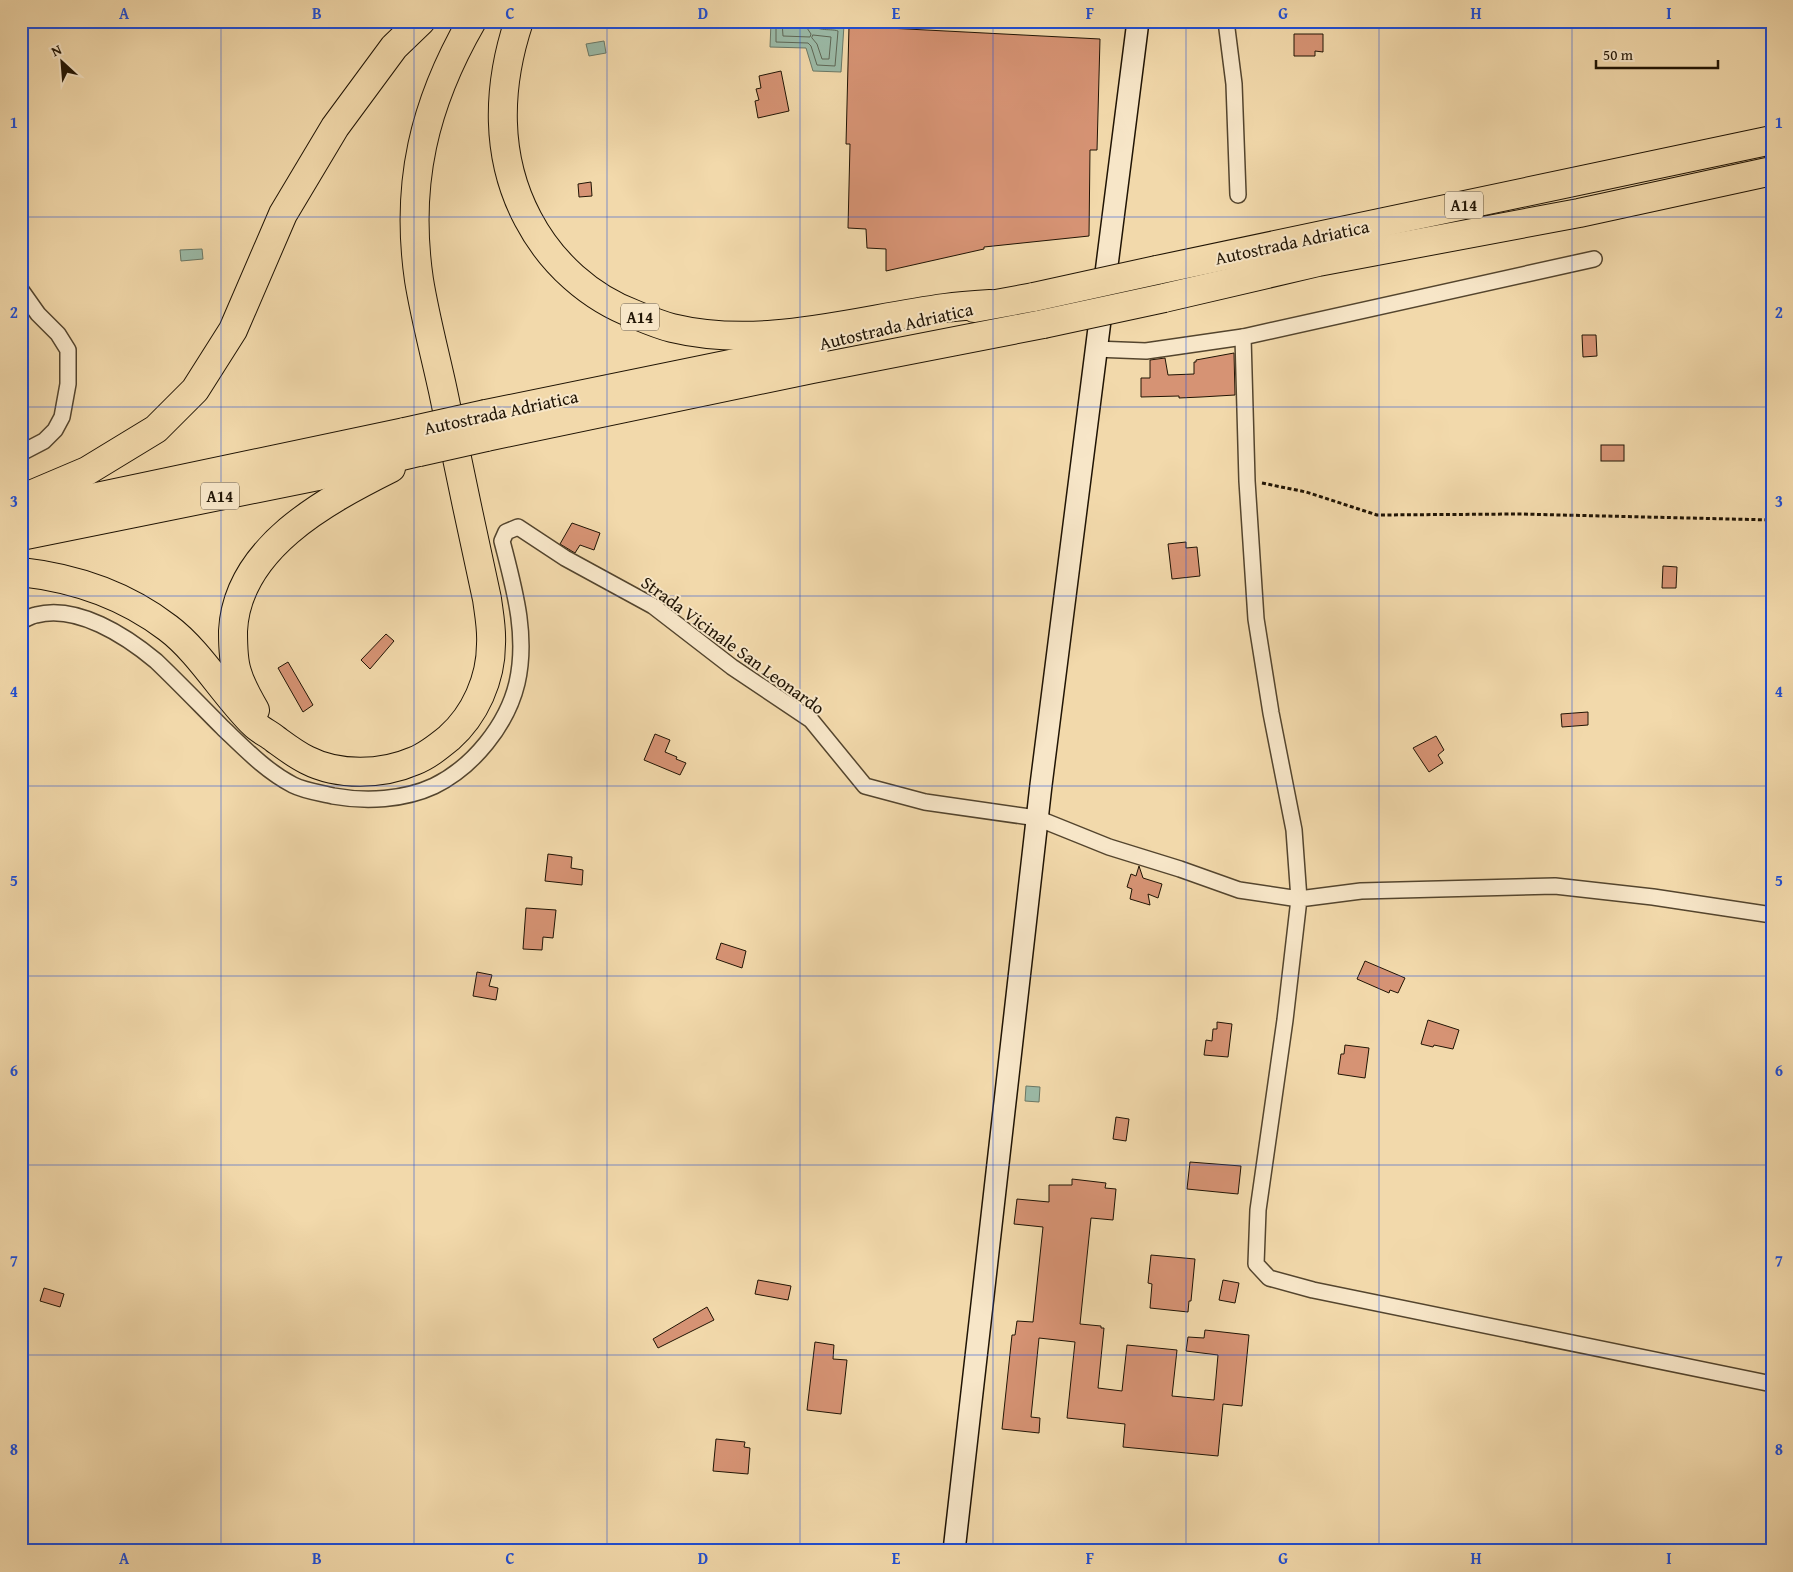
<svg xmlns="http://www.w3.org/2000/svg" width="1793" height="1572" viewBox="0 0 1793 1572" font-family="'Gentium Book Plus',serif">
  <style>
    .water { fill: #9bbaa7; stroke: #6a7866 }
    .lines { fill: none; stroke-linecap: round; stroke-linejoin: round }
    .shore { stroke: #5e6756; stroke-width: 1 }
    .building { fill: #d69374; stroke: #201404 }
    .minor-casing { stroke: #54452e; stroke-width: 18 }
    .secondary-casing { stroke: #201404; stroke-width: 24 }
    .motorway-casing { stroke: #201404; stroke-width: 30 }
    .path { stroke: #201404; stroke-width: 3; stroke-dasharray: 4 2.5; stroke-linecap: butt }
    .minor { stroke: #f7e6c8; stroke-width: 15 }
    .secondary { stroke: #f7e6c8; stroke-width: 21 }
    .motorway { stroke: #f2d9ab; stroke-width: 28 }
    .motorway-bridge-casing { stroke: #201404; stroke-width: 30; stroke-linecap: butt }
    .motorway-bridge { stroke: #f2d9ab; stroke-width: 28 }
    .grid { fill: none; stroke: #1d4ed8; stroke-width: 1; stroke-opacity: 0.55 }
    .labels { text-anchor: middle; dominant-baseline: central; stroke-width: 4; stroke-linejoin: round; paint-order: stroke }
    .shield { fill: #f7e6c8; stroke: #60533f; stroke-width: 1 }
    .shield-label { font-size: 16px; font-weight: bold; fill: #201404 }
    .street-label { font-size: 18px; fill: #201404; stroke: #f7e6c8 }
    .neatline { fill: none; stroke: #1d4ed8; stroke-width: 2 }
    .grid-label { font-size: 16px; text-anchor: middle; font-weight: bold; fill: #1d4ed8 }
  </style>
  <rect width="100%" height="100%" fill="#f2d9ab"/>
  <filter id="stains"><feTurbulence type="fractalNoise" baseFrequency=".004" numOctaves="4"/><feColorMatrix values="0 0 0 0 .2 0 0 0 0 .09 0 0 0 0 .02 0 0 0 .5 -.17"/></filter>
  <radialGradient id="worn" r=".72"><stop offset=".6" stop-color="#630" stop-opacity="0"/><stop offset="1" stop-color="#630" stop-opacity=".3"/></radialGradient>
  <g class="water">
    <path d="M771,22L844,25L841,72L813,71L806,48L770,47Z"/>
    <path d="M604,41L606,53L589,56L586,44Z"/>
    <path d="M202,249L203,259L181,261L180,250Z"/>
    <path d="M1026,1086L1040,1087L1039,1102L1025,1101Z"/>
  </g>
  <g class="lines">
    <g class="shore">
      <path d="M776,21V42L808,43L811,46L817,65L835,66L838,31C830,28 814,33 812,21"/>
      <path d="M782,21L783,36L810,37L811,34L807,28L806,21"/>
      <path d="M813,35L831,37L829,59H822L817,44L812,38Z"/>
    </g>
  </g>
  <g class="building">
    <path d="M849,26L1100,39L1097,150H1090L1089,236L984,247V249L886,271V249L867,248L866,229L848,228L850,144H846Z"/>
    <path d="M1294,34H1323V52L1315,51V56H1294Z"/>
    <path d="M781,71L789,111L758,118L755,101L759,100L756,89L761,88L759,76Z"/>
    <path d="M591,182L592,196L579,197L578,184Z"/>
    <path d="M1582,335H1596L1597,356L1583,357Z"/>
    <path d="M1234,353L1235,395L1201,397L1179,398V396L1141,397V378H1150V360L1165,358L1168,375L1194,374V362H1196V360Z"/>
    <rect x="1601" y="445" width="23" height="16"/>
    <path d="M572,523L600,533L594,550L580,545L575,553L560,544Z"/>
    <path d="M1186,542V548L1197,547L1200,576L1172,579L1168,544Z"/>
    <path d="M1663,566L1677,567L1676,588H1662Z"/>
    <path d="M386,634L394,641L370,669L361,660Z"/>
    <path d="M288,662L313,705L303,712L278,668Z"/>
    <path d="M1588,712V725L1562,727L1561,714Z"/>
    <path d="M655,734L670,740L665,752L677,757L676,759L686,763L680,775L644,760Z"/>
    <path d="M1436,736L1444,750L1438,755L1443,763L1429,772L1413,748Z"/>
    <path d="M548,854L572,857L571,868L583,870L582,885L545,881Z"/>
    <path d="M1139,866L1143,878L1162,884L1158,898L1148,894L1150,905L1130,899L1132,889L1127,887L1131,874L1136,876Z"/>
    <path d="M526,908L556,910L553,938L543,937L542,950L523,949Z"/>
    <path d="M721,943L746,951L742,968L716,959Z"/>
    <path d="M1365,961L1405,978L1398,993L1390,990L1389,993L1357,979Z"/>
    <path d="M477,972L492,975L489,986L498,988L496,1000L473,996Z"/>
    <path d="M1428,1020L1459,1030L1453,1049L1434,1045L1433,1047L1421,1044Z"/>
    <path d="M1217,1022L1232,1024L1228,1057L1204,1055L1206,1040L1212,1041L1213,1029H1217Z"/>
    <path d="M1345,1045L1369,1048L1365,1078L1338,1074L1341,1054H1344Z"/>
    <path d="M1116,1117L1129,1119L1126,1141L1113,1139Z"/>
    <path d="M1190,1162L1241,1166L1238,1194L1187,1189Z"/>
    <path d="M1072,1179L1106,1183L1105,1188L1116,1189L1113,1220L1091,1218L1080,1324L1101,1326V1328H1104L1098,1388L1122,1391L1127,1345L1177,1350L1172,1396L1214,1400L1218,1355L1186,1351L1188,1337L1204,1338L1205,1330L1249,1335L1242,1406L1223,1404L1218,1456L1123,1447L1125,1424L1067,1418L1075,1342L1039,1338L1031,1417L1040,1418L1039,1433L1002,1429L1012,1335H1015L1017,1321L1033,1322L1043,1227L1014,1224L1017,1199L1049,1202V1185H1072Z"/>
    <path d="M1151,1255L1195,1259L1191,1301H1189L1188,1312L1150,1308L1152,1284L1148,1283Z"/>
    <path d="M758,1280L791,1286L788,1300L755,1294Z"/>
    <path d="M1223,1280L1239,1283L1235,1303L1219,1300Z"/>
    <path d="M44,1288L64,1294L60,1307L40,1301Z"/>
    <path d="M707,1307L714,1320L658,1348L653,1339Z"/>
    <path d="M815,1342L834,1345L833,1359L847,1360L841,1414L807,1410Z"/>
    <path d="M716,1439L745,1442L744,1447L750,1448L748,1474L713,1471Z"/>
  </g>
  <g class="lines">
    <defs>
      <g id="minor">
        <path d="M1226,21L1234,84L1238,195"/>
        <path d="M21,290L38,314L58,334L68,350V384L62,417L55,430L44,441L21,453"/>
        <path d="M1095,349L1146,351L1243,337"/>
        <path d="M21,621C26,619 31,616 36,615C77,604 126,636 156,661C179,683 201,706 223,728C245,749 266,771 293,785C305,791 321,793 333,796C366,802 404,800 434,786C473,767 507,725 517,683C528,635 514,588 502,541L506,532L518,527L565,558L653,606L732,667L811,720L865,786L925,802L1037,818L1109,847L1180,869L1239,890L1299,899L1294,830L1271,713L1256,619L1247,481L1243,337L1594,259"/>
        <path d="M1772,915L1653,897L1555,886L1361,891L1299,899L1285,1020L1258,1210L1256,1264L1269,1278L1313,1290L1772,1384"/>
      </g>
      <path id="secondary" d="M954,1551L1041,785L1138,21"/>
      <g id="motorway">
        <path d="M519,21C497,87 495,157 528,219C551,263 590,298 636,315C648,320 660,325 672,328C763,350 855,320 945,308C960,306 975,305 990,304"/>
        <path d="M1157,270L1772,140"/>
        <path d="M1164,298L1318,262L1579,213L1772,171"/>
        <path d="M974,308L1034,297"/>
        <path d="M486,414L745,361L815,345"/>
        <path d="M486,437L812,369L1043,324"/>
        <path d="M21,499L87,471L156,429L195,390L233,330L283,214L335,127L394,47L421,21"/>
        <path d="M21,513L405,432"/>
        <path d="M21,536L318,476L419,452"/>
        <path d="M21,572C75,578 125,595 168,628C200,652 225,696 254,724C260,730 269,734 275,739C286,747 295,754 307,760C338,776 382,775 414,761C427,756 438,747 449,738C475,715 491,679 491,644C492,629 489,614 487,599C472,530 457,460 443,391C435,354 425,317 419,280C405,184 424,104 472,21"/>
        <path d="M255,710C248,698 241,686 237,672C233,660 233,644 233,631C237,548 325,501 391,468"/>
      </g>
    </defs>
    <use href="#minor" class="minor-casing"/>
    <use href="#secondary" class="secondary-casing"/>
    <use href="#motorway" class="motorway-casing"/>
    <path class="path" d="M1262,483L1306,492L1377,515L1519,514L1772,520"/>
    <use href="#minor" class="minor"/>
    <use href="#secondary" class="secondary"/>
    <use href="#motorway" class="motorway"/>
    <defs>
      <g id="motorway-bridge">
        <path d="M1034,297L1157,270"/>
        <path d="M1043,324L1164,298"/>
        <path d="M405,432L486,414"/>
        <path d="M419,452L486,437"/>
      </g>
    </defs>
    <use href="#motorway-bridge" class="motorway-bridge-casing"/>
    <use href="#motorway-bridge" class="motorway-bridge"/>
  </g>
  <path class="grid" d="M221,21V1551M414,21V1551M607,21V1551M800,21V1551M993,21V1551M1186,21V1551M1379,21V1551M1572,21V1551M21,217H1772M21,407H1772M21,596H1772M21,786H1772M21,976H1772M21,1165H1772M21,1355H1772"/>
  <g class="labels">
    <g class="shield">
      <rect x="1445" y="191.5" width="38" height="27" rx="4"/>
      <rect x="621" y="303.5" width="38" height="27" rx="4"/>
      <rect x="201" y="482.5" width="38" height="27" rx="4"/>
    </g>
    <g class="shield-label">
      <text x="1464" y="205">A14</text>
      <text x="640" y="317">A14</text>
      <text x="220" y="496">A14</text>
    </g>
    <g class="street-label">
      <text transform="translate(1292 242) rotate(-12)">Autostrada Adriatica</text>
      <text transform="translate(896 326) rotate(-13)">Autostrada Adriatica</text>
      <text transform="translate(501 412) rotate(-12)">Autostrada Adriatica</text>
      <text transform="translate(733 645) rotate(36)">Strada Vicinale San Leonardo</text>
    </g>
  </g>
  <rect width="1793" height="1572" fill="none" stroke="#f2d9ab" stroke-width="55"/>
  <g transform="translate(62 62) rotate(334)" stroke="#f7e6c8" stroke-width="4" paint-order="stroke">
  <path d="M0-4L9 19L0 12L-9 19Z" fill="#201404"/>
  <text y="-8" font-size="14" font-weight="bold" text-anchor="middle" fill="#201404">N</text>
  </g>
  <path d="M1596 60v8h122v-8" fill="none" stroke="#201404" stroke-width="2.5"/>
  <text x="1603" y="60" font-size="15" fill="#201404" stroke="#f7e6c8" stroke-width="4" paint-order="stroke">50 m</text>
  <rect x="28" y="28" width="1738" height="1516" class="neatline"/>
  <g class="grid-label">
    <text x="124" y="19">A</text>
    <text x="317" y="19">B</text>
    <text x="510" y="19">C</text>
    <text x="703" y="19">D</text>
    <text x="896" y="19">E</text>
    <text x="1090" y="19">F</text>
    <text x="1283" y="19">G</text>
    <text x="1476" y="19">H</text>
    <text x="1669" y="19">I</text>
    <text x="14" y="128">1</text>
    <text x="1779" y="128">1</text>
    <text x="14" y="318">2</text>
    <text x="1779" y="318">2</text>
    <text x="14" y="507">3</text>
    <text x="1779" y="507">3</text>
    <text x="14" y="697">4</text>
    <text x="1779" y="697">4</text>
    <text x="14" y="886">5</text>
    <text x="1779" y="886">5</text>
    <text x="14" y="1076">6</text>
    <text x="1779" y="1076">6</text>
    <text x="14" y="1266">7</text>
    <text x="1779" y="1266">7</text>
    <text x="14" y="1455">8</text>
    <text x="1779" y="1455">8</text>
    <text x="124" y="1564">A</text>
    <text x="317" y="1564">B</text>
    <text x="510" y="1564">C</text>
    <text x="703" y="1564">D</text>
    <text x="896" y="1564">E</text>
    <text x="1090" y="1564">F</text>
    <text x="1283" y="1564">G</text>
    <text x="1476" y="1564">H</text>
    <text x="1669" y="1564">I</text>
  </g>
  <rect width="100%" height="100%" filter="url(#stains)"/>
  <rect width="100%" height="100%" fill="url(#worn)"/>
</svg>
